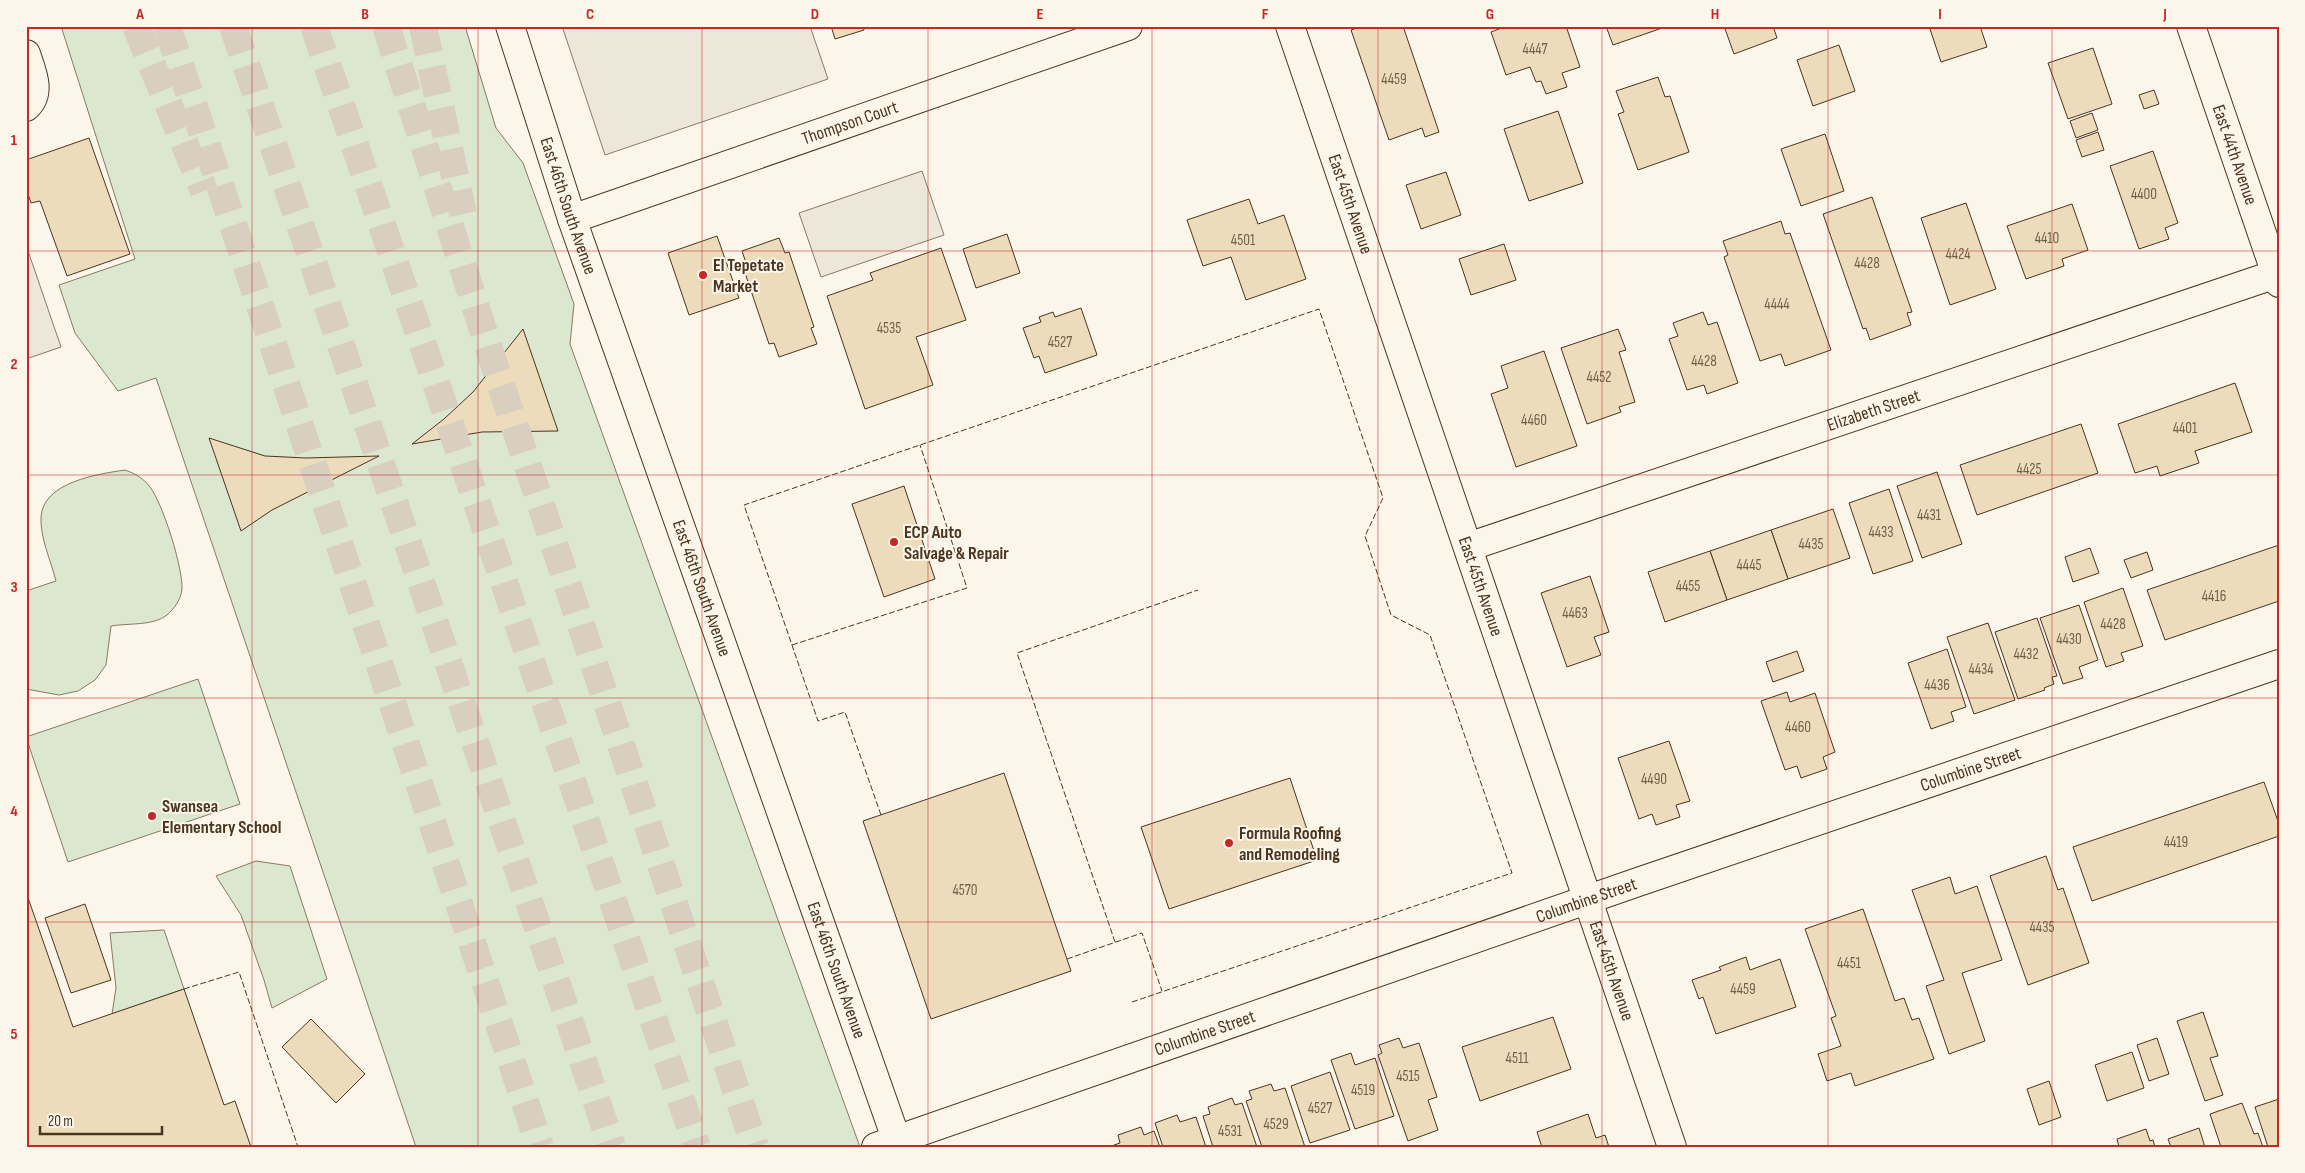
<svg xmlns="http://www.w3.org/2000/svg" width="2305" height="1173" viewBox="0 0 2305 1173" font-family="'Sofia Sans Condensed',sans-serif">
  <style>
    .green { fill: #dce7d0; stroke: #887966 }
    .parking { fill: #ede7d9; stroke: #887966 }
    .building { fill: #ecdcbc; stroke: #4a3520 }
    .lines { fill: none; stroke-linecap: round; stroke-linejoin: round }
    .motorway-tunnel { stroke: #d8cfc1; stroke-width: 28; stroke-dasharray: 28 14; stroke-linecap: butt }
    .minor-casing { stroke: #4a3520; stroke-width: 30 }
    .secondary-casing { stroke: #4a3520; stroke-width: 30 }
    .minor { stroke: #fbf6e9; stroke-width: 28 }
    .secondary { stroke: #fbf6e9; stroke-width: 28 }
    .fence { stroke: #4a3520; stroke-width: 1; stroke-dasharray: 6 2.5; stroke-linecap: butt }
    .grid { fill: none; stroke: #c62828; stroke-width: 1; stroke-opacity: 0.55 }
    .poi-dot { fill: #c62828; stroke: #fbf6e9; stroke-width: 2 }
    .labels { text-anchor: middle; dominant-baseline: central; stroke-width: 4; stroke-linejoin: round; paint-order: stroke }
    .number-label { font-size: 15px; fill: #725f47 }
    .street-label { font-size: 18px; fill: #4a3520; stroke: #fbf6e9 }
    .poi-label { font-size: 18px; font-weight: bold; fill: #4a3520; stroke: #fbf6e9; text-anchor: start }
    .neatline { fill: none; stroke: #c62828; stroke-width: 2 }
    .grid-label { font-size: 16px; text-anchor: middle; font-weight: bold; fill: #c62828 }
  </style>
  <rect width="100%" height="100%" fill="#fbf6e9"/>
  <g class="green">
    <path d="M61,26H465L496,128L523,163L574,304L570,344L860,1147H416L156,378L118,391L75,333L59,285L135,259Z"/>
    <path d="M125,470C136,474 143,478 150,487C163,504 183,568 182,589C181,599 175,608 167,615C154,626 128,623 111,626L106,665L95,680L78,691L59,695L26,689V591L56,581C51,561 40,538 41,517C43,482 98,474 125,470Z"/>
    <path d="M198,679L240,804L68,862L26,737Z"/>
    <path d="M256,861L290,866L327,979L272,1008L264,980L241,915L216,876Z"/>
    <path d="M164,930L184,989L112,1014L116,988L110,933Z"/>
  </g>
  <g class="parking">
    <path d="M562,26H810L828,79L605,155Z"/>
    <path d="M922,171L944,235L821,277L799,213Z"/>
    <path d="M26,245L61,347L26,359Z"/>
  </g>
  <g class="building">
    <path d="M831,26H863L864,30L835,39Z"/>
    <path d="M1363,26H1403L1439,132L1425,137L1422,128L1389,140L1351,30Z"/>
    <path d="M1507,26H1566L1580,67L1562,73L1567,87L1546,94L1541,81L1536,82L1530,67L1506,75L1491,32Z"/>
    <path d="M1606,26H1668L1613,45Z"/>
    <path d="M1724,26H1773L1777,38L1734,54Z"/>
    <path d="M1929,26H1980L1987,47L1941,62Z"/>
    <path d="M1839,45L1855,91L1813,106L1797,60Z"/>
    <path d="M2093,48L2112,104L2068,119L2048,63Z"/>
    <path d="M1658,77L1665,97L1670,96L1689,152L1638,170L1618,114L1624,112L1616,91Z"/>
    <path d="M2154,90L2159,104L2144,109L2139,95Z"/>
    <path d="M1558,111L1583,183L1529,201L1504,129Z"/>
    <path d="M2092,113L2098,130L2076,138L2070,121Z"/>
    <path d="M2098,132L2104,150L2082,157L2076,140Z"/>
    <path d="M1825,134L1844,191L1801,206L1781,149Z"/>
    <path d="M89,138L130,254L67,276L40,201L31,203L26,188V160Z"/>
    <path d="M2153,151L2178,223L2165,228L2169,239L2139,249L2110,166Z"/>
    <path d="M1446,172L1461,215L1421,229L1406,185Z"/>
    <path d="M1872,197L1912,312L1907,313L1911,325L1870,340L1866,328L1863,329L1823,214Z"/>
    <path d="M1249,199L1258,224L1284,215L1306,279L1246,300L1231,257L1203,266L1187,220Z"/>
    <path d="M1966,203L1996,289L1950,305L1921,218Z"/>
    <path d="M2072,204L2088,250L2062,259L2064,266L2026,279L2007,226Z"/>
    <path d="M1781,221L1785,234L1790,233L1831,350L1785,366L1781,354L1760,361L1724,257L1728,255L1723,241Z"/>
    <path d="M1007,234L1020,273L976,288L963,249Z"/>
    <path d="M717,236L739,298L689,315L668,253Z"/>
    <path d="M779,238L785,253L789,252L814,327L811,328L817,344L779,357L774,343L769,344L743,267L747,266L742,251Z"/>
    <path d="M1504,244L1516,280L1471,295L1459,259Z"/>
    <path d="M941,248L966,320L916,337L933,385L865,409L827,296L873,280L870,273Z"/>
    <path d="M1081,308L1097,355L1045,373L1039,356L1034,358L1023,328L1041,322L1039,317L1053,312L1055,317Z"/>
    <path d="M1703,312L1708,325L1717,322L1738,383L1707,394L1704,385L1687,390L1669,339L1678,336L1673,323Z"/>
    <path d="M523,329L558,431L482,432L412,444L444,419L473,392Z"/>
    <path d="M1618,329L1626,350L1619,352L1635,402L1619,407L1621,412L1587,424L1561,348Z"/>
    <path d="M1544,351L1577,446L1516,467L1491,394L1508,388L1501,366Z"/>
    <path d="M2235,383L2252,432L2195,451L2199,463L2160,476L2157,466L2135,473L2118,424Z"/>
    <path d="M2081,424L2098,473L1977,515L1960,465Z"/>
    <path d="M209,438L265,456L306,458L379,456L272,510L241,531Z"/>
    <path d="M1937,472L1962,544L1922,558L1897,486Z"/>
    <path d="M904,486L935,579L884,597L852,504Z"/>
    <path d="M1889,489L1913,561L1873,574L1849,503Z"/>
    <path d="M1833,509L1850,558L1788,579L1771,530Z"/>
    <path d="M1771,530L1788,579L1727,600L1710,551Z"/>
    <path d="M2279,545V601L2165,640L2147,590Z"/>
    <path d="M2090,548L2099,573L2073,582L2065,557Z"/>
    <path d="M1710,551L1727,600L1665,622L1648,572Z"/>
    <path d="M2147,552L2153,570L2131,578L2124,560Z"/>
    <path d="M1590,576L1609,632L1594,637L1601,655L1567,667L1541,593Z"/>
    <path d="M2123,588L2143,646L2121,653L2124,661L2106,667L2084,602Z"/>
    <path d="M2079,605L2098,660L2079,667L2083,678L2063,684L2040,618Z"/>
    <path d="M2037,618L2057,676L2052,677L2054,684L2044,688L2045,690L2018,699L1995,632Z"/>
    <path d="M1988,623L2015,700L1974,714L1947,637Z"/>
    <path d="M1947,649L1966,707L1951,712L1954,721L1931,729L1908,663Z"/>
    <path d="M1797,651L1804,671L1773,682L1766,662Z"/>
    <path d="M1787,692L1790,702L1815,693L1835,752L1823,757L1827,769L1801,778L1797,766L1785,770L1761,701Z"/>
    <path d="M1669,741L1690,801L1676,805L1680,817L1656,825L1652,814L1639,819L1618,758Z"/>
    <path d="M1004,773L1071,971L931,1019L863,821Z"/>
    <path d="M1290,778L1317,860L1169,909L1141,827Z"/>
    <path d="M2264,782L2279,824V836L2092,901L2073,847Z"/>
    <path d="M2046,856L2058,890L2063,888L2089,963L2028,985L1990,876Z"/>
    <path d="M1950,877L1955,894L1977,886L2002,960L1962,973L1985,1041L1949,1054L1926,986L1944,980L1912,890Z"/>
    <path d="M26,892L73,1027L184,989L224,1105L235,1101L251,1147H26Z"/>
    <path d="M85,904L111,980L71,993L45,918Z"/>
    <path d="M1863,909L1895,1001L1904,998L1912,1020L1919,1018L1934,1059L1855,1086L1851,1073L1827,1081L1818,1054L1841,1046L1831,1018L1836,1016L1805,929Z"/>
    <path d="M1746,957L1750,970L1780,959L1796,1007L1716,1034L1703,997L1699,999L1692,980L1721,970L1719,967Z"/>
    <path d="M2203,1012L2218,1056L2210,1058L2223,1095L2205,1101L2177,1021Z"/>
    <path d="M1553,1017L1571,1069L1480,1101L1462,1047Z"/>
    <path d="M311,1019L365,1074L336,1103L282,1047Z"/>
    <path d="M1399,1038L1403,1048L1419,1043L1437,1097L1428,1100L1438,1130L1408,1141L1378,1055L1382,1053L1379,1045Z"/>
    <path d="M2157,1038L2169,1074L2149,1081L2137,1045Z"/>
    <path d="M2132,1052L2144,1088L2107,1101L2095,1065Z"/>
    <path d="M1351,1053L1355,1065L1375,1058L1394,1116L1355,1129L1331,1060Z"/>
    <path d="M1330,1072L1350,1130L1310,1143L1291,1086Z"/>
    <path d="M2049,1081L2061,1117L2039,1125L2027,1089Z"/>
    <path d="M1271,1084L1274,1091L1285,1088L1305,1147H1262L1246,1101L1252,1099L1249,1091Z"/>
    <path d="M1232,1098L1235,1105L1242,1103L1257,1147H1213L1203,1116L1210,1114L1208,1107Z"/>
    <path d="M2279,1099V1147H2268L2255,1107Z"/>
    <path d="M2242,1103L2254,1134L2258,1133L2263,1147H2221L2210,1114Z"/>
    <path d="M1588,1114L1596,1138L1605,1135L1609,1147H1542L1537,1132Z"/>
    <path d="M1177,1115L1180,1122L1196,1117L1206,1147H1163L1155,1123Z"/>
    <path d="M1141,1127L1144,1135L1154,1131L1160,1147H1115L1114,1145L1120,1143L1118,1135Z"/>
    <path d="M2199,1128L2205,1147H2171L2168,1139Z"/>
    <path d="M2146,1129L2150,1141L2153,1140L2155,1147H2119L2117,1139Z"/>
  </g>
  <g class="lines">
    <g class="motorway-tunnel">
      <path d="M136,26L204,191"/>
      <path d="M167,26L540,1147"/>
      <path d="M233,26L612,1147"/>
      <path d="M314,26L697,1147"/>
      <path d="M386,26L492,358L755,1147"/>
      <path d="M423,26L463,214"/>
    </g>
    <defs>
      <g id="minor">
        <path id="s1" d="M1290,26L1672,1147"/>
        <path id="s2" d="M2191,26L2279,283"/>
        <path d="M26,54C32,72 42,93 26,107"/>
        <path id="s3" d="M572,219L1128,26"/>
        <path id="s4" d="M1468,547L2279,273"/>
        <path id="s5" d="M876,1147L1638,882L2279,664"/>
      </g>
      <g id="secondary">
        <path id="s6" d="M510,26L572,219L899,1147"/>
      </g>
    </defs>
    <use href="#minor" class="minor-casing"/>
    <use href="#secondary" class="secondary-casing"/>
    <use href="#minor" class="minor"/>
    <use href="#secondary" class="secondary"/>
    <g class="fence">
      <path d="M792,645L967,588L920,445"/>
      <path d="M881,815L845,712L818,721L744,505L1319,309L1383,498L1365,536L1391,615L1430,635L1512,873L1132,1002"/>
      <path d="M1115,942L1017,653L1198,590"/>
      <path d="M1067,959L1142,933L1162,991"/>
      <path d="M184,989L239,972L298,1147"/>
    </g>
  </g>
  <path class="grid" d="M252,26V1147M478,26V1147M702,26V1147M928,26V1147M1152,26V1147M1378,26V1147M1602,26V1147M1828,26V1147M2052,26V1147M26,251H2279M26,475H2279M26,698H2279M26,922H2279"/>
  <g class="poi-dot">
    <circle cx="703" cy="275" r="5"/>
    <circle cx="894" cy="542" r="5"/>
    <circle cx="152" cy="816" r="5"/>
    <circle cx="1229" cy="843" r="5"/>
  </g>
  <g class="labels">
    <g class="number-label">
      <text x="1535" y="49">4447</text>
      <text x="1394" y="79">4459</text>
      <text x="2144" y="194">4400</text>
      <text x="2047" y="238">4410</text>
      <text x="1243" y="240">4501</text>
      <text x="1958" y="254">4424</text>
      <text x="1867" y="263">4428</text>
      <text x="1777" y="304">4444</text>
      <text x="889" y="328">4535</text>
      <text x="1060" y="342">4527</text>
      <text x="1704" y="361">4428</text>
      <text x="1599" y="377">4452</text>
      <text x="1534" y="420">4460</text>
      <text x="2185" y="428">4401</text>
      <text x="2029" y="469">4425</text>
      <text x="1929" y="515">4431</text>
      <text x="1881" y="532">4433</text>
      <text x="1811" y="544">4435</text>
      <text x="1749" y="565">4445</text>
      <text x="1688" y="586">4455</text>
      <text x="2214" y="596">4416</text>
      <text x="1575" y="613">4463</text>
      <text x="2113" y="624">4428</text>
      <text x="2069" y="639">4430</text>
      <text x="2026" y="654">4432</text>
      <text x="1981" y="669">4434</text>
      <text x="1937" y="685">4436</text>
      <text x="1798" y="727">4460</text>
      <text x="1654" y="779">4490</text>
      <text x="2176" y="842">4419</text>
      <text x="965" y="890">4570</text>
      <text x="2042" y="927">4435</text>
      <text x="1849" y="963">4451</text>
      <text x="1743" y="989">4459</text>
      <text x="1517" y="1058">4511</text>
      <text x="1408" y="1076">4515</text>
      <text x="1363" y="1090">4519</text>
      <text x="1320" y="1108">4527</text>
      <text x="1276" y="1124">4529</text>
      <text x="1230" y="1131">4531</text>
    </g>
    <g class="street-label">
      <text stroke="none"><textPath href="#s3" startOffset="294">Thompson Court</textPath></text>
      <text stroke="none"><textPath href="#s2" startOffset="136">East 44th Avenue</textPath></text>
      <text stroke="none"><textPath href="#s1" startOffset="188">East 45th Avenue</textPath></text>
      <text stroke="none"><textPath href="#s6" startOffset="189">East 46th South Avenue</textPath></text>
      <text stroke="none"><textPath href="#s4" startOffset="428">Elizabeth Street</textPath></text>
      <text stroke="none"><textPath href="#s6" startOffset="594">East 46th South Avenue</textPath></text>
      <text stroke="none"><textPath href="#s1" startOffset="592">East 45th Avenue</textPath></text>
      <text stroke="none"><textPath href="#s5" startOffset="1158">Columbine Street</textPath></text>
      <text stroke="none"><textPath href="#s5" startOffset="752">Columbine Street</textPath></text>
      <text stroke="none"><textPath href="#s6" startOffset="999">East 46th South Avenue</textPath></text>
      <text stroke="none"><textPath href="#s1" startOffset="998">East 45th Avenue</textPath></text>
      <text stroke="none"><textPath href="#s5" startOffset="348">Columbine Street</textPath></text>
    </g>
    <g class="poi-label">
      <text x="713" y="265">El Tepetate<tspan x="713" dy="21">Market</tspan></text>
      <text x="904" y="532">ECP Auto<tspan x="904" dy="21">Salvage &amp; Repair</tspan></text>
      <text x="162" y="806">Swansea<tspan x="162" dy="21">Elementary School</tspan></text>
      <text x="1239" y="833">Formula Roofing<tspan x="1239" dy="21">and Remodeling</tspan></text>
    </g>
  </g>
  <rect width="2305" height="1173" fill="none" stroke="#fbf6e9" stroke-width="55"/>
  <path d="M40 1126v8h122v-8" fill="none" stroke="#4a3520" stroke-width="2.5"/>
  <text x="48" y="1126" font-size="15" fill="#4a3520" stroke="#fbf6e9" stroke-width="4" paint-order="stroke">20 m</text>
  <rect x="28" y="28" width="2250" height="1118" class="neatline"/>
  <g class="grid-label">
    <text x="140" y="19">A</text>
    <text x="365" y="19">B</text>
    <text x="590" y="19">C</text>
    <text x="815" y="19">D</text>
    <text x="1040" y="19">E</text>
    <text x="1265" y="19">F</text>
    <text x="1490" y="19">G</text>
    <text x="1715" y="19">H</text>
    <text x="1940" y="19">I</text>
    <text x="2165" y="19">J</text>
    <text x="14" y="145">1</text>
    <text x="14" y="369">2</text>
    <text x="14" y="592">3</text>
    <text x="14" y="816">4</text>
    <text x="14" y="1039">5</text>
  </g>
</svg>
